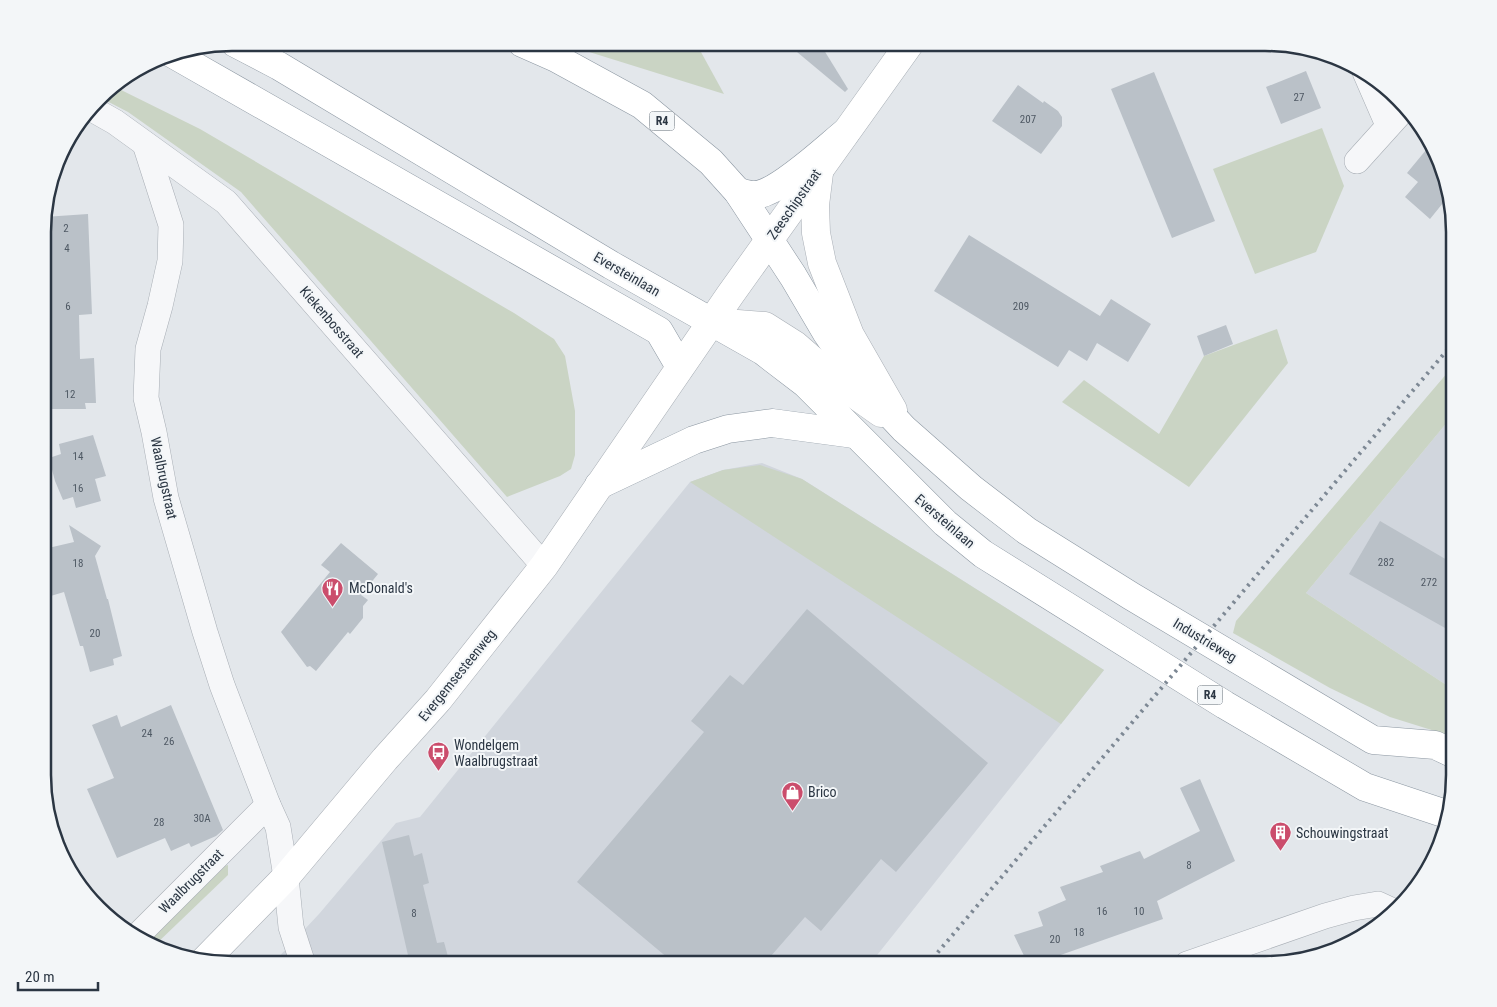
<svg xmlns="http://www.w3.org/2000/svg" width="1497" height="1007" viewBox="0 0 1497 1007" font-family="'Roboto Condensed',sans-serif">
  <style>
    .built { fill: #d1d6dd }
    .green { fill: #cad4c4 }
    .building { fill: #bac1c8 }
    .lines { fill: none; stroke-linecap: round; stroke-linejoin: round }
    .street-casing { stroke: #a8aeb5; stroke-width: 26 }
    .secondary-casing { stroke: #a8aeb5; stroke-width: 29 }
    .highway-casing { stroke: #8b96a1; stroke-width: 29 }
    .street { stroke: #f6f7f9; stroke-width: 25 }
    .secondary { stroke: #fff; stroke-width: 28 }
    .highway { stroke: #fff; stroke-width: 28 }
    .rail { stroke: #7d8894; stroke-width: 4; stroke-dasharray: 2.5 5; stroke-linecap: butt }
    .labels { text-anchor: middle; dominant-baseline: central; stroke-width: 4; stroke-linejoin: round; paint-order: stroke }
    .number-label { font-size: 11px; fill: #4f5964 }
    .shield { fill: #f3f6f8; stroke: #677079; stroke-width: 1 }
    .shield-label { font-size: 12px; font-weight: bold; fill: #2b3643 }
    .street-label { font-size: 14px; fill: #2b3643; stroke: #f3f6f8 }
    .poi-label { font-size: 14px; fill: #2b3643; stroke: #f3f6f8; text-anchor: start }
    .rim { fill: none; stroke: #2b3643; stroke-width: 2.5 }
  </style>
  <rect width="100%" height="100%" fill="#e3e7eb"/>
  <g class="built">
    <path d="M1454,414V690L1306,593Z"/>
    <path d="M762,463L802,479L1104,670L870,964H272L319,914L396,823L420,817L690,482L723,470Z"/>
  </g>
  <g class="green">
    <path d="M562,43H696L724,94L570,46Z"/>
    <path d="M113,86L200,129L514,313L554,339L565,356L575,411V455L571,469L560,476L507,497L241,192L128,112L101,98L107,90Z"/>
    <path d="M1322,128L1344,186L1316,252L1255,274L1213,169Z"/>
    <path d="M1277,329L1288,363L1189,487L1062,402L1084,380L1159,434L1204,356Z"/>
    <path d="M1454,365V414L1306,593L1454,690V737L1390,717L1330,688L1233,633L1236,621Z"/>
    <path d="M760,465L802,479L1104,670L1061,724L690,482L723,470Z"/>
    <path d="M228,865V875L154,946L143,941L221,867Z"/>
  </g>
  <g class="building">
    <path d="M785,42H819L848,89L845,92Z"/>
    <path d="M1306,71L1321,108L1281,124L1266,87Z"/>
    <path d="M1154,72L1215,221L1172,238L1111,89Z"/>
    <path d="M1018,85L1043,103L1044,101L1058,111L1062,117V126L1041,154L992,121Z"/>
    <path d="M1431,144L1447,198L1430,219L1405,197L1418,182L1407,173Z"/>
    <path d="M88,214L92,314L79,315L80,359L94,358L96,403H85L86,409H44V300H48L44,246V217Z"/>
    <path d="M969,235L1100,316L1111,299L1151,324L1128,362L1097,343L1087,361L1069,350L1058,367L934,291Z"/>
    <path d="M1226,325L1233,344L1204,356L1197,336Z"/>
    <path d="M93,435L106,476L95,479L101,501L76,508L73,497L63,500L55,481L49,458L61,454L59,444Z"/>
    <path d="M1380,521L1454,564V633L1349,574Z"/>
    <path d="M69,525L101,546L95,556L107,599H108L122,656L113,659L114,665L90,672L83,646H80L64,592L44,598V549L74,542Z"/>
    <path d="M341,543L378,574L361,595L368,600L363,606V618L350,634L348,632L316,671L310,666L307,667L281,632L330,572L321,565Z"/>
    <path d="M807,609L988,763L896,872L881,859L821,931L805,917L764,964H675L577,882L704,732L691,721L730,675L743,685Z"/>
    <path d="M171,705L223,830L216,836L191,847L189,843L171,851L165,838L117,858L87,789L114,778L92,725L117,715L121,727Z"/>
    <path d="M1200,779L1235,861L1157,901L1163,919L1035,964H1028L1014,935L1043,926L1038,912L1066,900L1060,887L1103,872L1100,866L1140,851L1144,859L1200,831L1180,788Z"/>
    <path d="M409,835L414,856L422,853L429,883L423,885L437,943L444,942L450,964H410L382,842Z"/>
  </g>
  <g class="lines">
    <defs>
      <g id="street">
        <path d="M1365,72L1388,125"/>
        <path d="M92,109L115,122L226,202L544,566"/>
        <path d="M145,144L171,225L170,261L160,306L148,349L146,398L154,432L166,498L205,632L222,685L268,805L278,827L286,877L291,927L303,964"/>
        <path d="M1357,161L1403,110"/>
        <path d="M136,937L268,805"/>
        <path d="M1187,964L1325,916L1354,908L1378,904L1391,910"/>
      </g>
      <g id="secondary">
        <path d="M819,173L815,205L816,233L822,263L850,335L893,410"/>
        <path d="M712,322L765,326L795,345L840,384L881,413"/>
        <path d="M205,960L286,877L385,759L438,700L544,566L730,295L910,43"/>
      </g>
      <g id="highway">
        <path d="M235,43L279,66L611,265L763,351L806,384L945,523L983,554L1225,705L1365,787L1449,815"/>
        <path d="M522,43L556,58L642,105L711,162L738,192L793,276L826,332L862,384L904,429L971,488L1027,531L1131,596L1373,740L1435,745L1454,754"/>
        <path d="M173,54L659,331L680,367"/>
        <path d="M738,192C743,193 749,195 754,195C777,195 826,148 846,132"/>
        <path d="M599,485L694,440L728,429L772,423L854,434"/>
      </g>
    </defs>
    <use href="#street" class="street-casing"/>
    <use href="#secondary" class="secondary-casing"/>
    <use href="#highway" class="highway-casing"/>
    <use href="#street" class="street"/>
    <use href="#secondary" class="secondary"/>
    <use href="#highway" class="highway"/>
    <path class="rail" d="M928,964L1454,342"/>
  </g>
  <defs>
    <symbol id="restaurant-pin" viewBox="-11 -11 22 30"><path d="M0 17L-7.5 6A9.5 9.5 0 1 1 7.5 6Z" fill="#cb4d6c" stroke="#f3f6f8"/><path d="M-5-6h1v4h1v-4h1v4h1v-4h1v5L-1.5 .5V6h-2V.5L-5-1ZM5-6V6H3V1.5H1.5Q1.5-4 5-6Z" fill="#fff"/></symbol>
    <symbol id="bus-pin" viewBox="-11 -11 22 30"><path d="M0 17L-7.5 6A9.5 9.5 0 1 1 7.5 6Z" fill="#cb4d6c" stroke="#f3f6f8"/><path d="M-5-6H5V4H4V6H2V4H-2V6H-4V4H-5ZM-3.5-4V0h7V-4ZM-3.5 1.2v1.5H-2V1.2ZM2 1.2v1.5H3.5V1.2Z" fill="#fff"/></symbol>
    <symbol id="shop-pin" viewBox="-11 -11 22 30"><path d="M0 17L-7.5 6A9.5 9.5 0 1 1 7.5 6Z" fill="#cb4d6c" stroke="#f3f6f8"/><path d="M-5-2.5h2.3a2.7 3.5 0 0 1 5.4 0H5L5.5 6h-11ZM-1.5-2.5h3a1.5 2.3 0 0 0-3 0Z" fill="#fff"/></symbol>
    <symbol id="building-pin" viewBox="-11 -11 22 30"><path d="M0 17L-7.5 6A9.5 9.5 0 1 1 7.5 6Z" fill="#cb4d6c" stroke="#f3f6f8"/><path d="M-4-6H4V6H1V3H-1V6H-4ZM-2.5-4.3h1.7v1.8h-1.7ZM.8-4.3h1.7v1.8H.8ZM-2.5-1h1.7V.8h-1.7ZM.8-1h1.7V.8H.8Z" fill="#fff"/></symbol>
  </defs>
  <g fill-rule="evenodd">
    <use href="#restaurant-pin" x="320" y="576" width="25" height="34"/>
    <use href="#bus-pin" x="426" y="740" width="25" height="34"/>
    <use href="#shop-pin" x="780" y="780" width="25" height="34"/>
    <use href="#building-pin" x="1268" y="820" width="25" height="34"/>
  </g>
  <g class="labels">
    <g class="number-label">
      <text x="1299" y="97">27</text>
      <text x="1028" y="119">207</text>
      <text x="66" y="228">2</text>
      <text x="67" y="248">4</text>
      <text x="68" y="306">6</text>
      <text x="1021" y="306">209</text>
      <text x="70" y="394">12</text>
      <text x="78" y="456">14</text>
      <text x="78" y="488">16</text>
      <text x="1386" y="562">282</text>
      <text x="78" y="563">18</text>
      <text x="1429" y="582">272</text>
      <text x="95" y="633">20</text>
      <text x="147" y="733">24</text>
      <text x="169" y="741">26</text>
      <text x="202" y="818">30A</text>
      <text x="159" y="822">28</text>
      <text x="1189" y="865">8</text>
      <text x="1102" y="911">16</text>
      <text x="1139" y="911">10</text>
      <text x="414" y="913">8</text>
      <text x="1079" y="932">18</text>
      <text x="1055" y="939">20</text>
    </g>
    <g class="shield">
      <rect x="649.5" y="111.5" width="25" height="19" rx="4"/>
      <rect x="1197.5" y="685.5" width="25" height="19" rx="4"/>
    </g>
    <g class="shield-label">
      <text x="662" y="121">R4</text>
      <text x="1210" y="695">R4</text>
    </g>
    <g class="street-label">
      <text transform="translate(794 204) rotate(-55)">Zeeschipstraat</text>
      <text transform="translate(627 274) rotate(30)">Eversteinlaan</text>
      <text transform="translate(332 322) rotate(49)">Kiekenbosstraat</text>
      <text transform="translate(164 478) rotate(78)">Waalbrugstraat</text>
      <text transform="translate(945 521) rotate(41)">Eversteinlaan</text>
      <text transform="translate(1205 640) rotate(31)">Industrieweg</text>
      <text transform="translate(457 675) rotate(-51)">Evergemsesteenweg</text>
      <text transform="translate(191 881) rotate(-45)">Waalbrugstraat</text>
    </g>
    <g class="poi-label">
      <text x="349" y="588">McDonald's</text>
      <text x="454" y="745">Wondelgem<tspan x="454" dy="16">Waalbrugstraat</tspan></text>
      <text x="808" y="792">Brico</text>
      <text x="1296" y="833">Schouwingstraat</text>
    </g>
  </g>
  <path d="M0 0H1497V1007H0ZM232 51H1265A181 181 0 0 1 1446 232V775A181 181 0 0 1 1265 956H232A181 181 0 0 1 51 775V232A181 181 0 0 1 232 51Z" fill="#f3f6f8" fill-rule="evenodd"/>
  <path class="rim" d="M232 51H1265A181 181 0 0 1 1446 232V775A181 181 0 0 1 1265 956H232A181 181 0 0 1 51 775V232A181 181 0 0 1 232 51Z"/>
  <path d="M18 982v8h80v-8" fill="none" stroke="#2b3643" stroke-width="2.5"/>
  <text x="25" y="982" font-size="15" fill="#2b3643" stroke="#f3f6f8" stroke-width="4" paint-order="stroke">20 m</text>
</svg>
